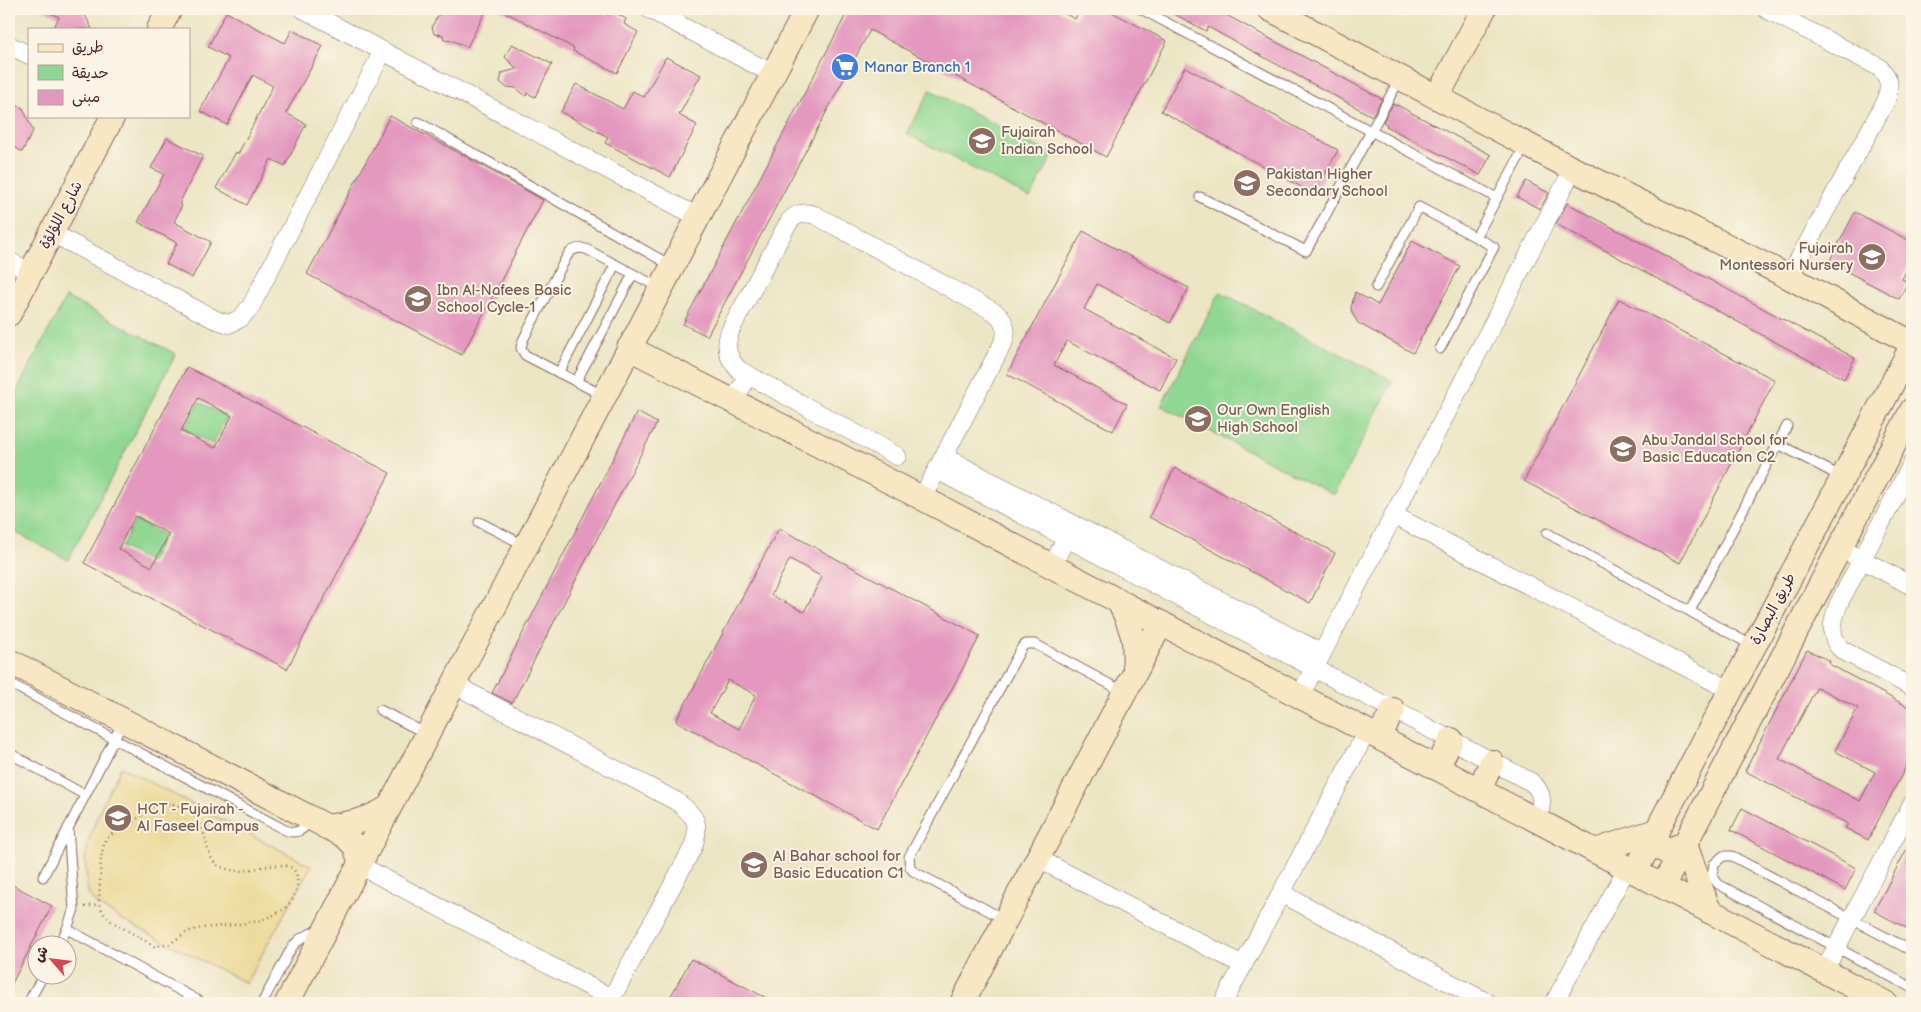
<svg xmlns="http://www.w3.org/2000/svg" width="1921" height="1012" viewBox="0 0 1921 1012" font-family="'Balsamiq Sans','Playpen Sans Arabic',sans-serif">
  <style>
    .green { fill: #8fd792; stroke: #6c7b5e }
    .sand { fill: #eeda9e; stroke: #9c7c64 }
    .building { fill: #e498bf; fill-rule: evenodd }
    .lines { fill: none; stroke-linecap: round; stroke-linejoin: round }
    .lane-casing { stroke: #836461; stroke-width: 11 }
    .street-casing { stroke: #836461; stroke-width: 19 }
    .secondary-casing { stroke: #836461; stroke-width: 26 }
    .path { stroke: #836461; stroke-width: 2.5; stroke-dasharray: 1 4; stroke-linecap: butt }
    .lane { stroke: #fff; stroke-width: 9 }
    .street { stroke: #fff; stroke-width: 18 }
    .secondary { stroke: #f9e7c3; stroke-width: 24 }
    .labels { text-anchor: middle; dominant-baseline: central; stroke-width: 4; stroke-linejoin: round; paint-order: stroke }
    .shop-label { font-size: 15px; fill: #366cbe; stroke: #fcf5e5; text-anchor: start }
    .education-label { font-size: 15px; fill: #785e54; stroke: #fcf5e5; text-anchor: start }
    .street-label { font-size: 15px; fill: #4a1f2b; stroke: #fcf5e5 }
  </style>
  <rect width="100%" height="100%" fill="#fcf5e5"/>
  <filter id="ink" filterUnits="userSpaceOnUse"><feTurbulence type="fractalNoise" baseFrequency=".02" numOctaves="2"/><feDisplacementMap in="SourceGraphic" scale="10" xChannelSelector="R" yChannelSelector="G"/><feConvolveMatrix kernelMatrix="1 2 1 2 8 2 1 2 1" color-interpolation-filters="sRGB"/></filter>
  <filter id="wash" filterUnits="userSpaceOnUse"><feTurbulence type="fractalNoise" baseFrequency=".0096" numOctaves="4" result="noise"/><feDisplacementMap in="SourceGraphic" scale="20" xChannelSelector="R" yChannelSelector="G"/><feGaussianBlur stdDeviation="1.12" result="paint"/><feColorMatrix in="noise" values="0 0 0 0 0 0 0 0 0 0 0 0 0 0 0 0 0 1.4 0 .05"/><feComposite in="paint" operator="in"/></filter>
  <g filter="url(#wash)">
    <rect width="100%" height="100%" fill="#ece5c4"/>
    <g class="green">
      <path d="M930,90L1053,155L1030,198L907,134Z"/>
      <path d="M1220,292L1393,381L1334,495L1161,406Z"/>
      <path d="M66,297L176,354L68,560L9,529V406Z"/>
      <path d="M199,402L227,417L213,444L184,429Z"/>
      <path d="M136,520L164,535L150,562L121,547Z"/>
    </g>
    <path class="sand" d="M121,767L311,866L246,983L124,921L95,903L88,893L85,860L88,842L101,807Z"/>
    <g id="blocks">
      <g class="building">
        <path d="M43,9H82L92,29H53L59,17Z"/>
        <path d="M442,9H487L467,47L454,41L444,40L443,35L434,34L432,26Z"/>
        <path d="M499,9H596L608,15L611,10L626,19L624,24L638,32L617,73L573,51L574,48Z"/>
        <path d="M849,9H1056L1075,19L1080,9H1106L1167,41L1106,157L870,30L707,336L683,324Z"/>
        <path d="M1165,9H1215L1382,99L1372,116L1208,27L1206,31Z"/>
        <path d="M226,12L285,43L292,30L323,46L286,113L306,124L285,166L271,159L247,205L216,188L236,152L238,154L273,86L253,75L227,125L200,111L229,58L208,47Z"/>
        <path d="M512,44L552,64L535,97L527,93L526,96L516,88L506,87L500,82L502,73L517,69L505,57Z"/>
        <path d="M666,57L701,75L679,115L697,125L670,177L605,143L608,137L561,112L576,84L623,109L633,91L644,97Z"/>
        <path d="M1185,67L1338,150L1314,194L1161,111Z"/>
        <path d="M9,102L23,108L33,131L22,152L9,144Z"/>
        <path d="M1393,104L1396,106L1397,105L1491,155L1480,175L1386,126L1387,124L1383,122Z"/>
        <path d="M390,116L463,155L543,200L462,355L307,274Z"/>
        <path d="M167,138L203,156L179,204L182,205L174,222L211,242L192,278L166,264L177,243L138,222L164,174L151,168Z"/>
        <path d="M1526,181L1549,193L1540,209L1517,197Z"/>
        <path d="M1567,203L1855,358L1844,379L1556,224Z"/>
        <path d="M1855,212L1912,242V260L1902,279L1908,282L1899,299L1829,262Z"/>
        <path d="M1083,231L1189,288L1170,323L1097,284L1084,309L1176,358L1160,390L1067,341L1054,365L1127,404L1113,431L1007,374Z"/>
        <path d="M1412,241L1460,266L1413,353L1358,323L1352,313L1351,308L1355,292L1378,305Z"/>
        <path d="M1619,299L1775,380L1680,563L1524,481Z"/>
        <path d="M187,367L390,473L287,669L84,563ZM198,398L232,416L215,448L181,431ZM135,516L169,534L152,567L118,549Z"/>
        <path d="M637,412L657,423L512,703L492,693Z"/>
        <path d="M1175,468L1335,553L1310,603L1149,517Z"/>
        <path d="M779,528L980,636L877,829L676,721ZM790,559L822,577L804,612L771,595ZM728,680L756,695L739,729L710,713Z"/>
        <path d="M1807,650L1830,661L1829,664L1912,709V755L1868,840L1845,828L1848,824L1745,771ZM1817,687L1858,708L1835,751L1875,772L1860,801L1779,759Z"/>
        <path d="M1742,808L1856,868L1845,890L1731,830Z"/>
        <path d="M1912,839V931L1874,911Z"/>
        <path d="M9,883L52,906L9,989Z"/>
        <path d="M691,959L776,1003H667Z"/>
      </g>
    </g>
  </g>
  <g filter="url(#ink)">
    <use href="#blocks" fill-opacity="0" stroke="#836461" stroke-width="1"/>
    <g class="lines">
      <defs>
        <g id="lane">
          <path d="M1141,9L1497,198"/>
          <path d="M418,122L672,266"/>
          <path d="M1200,197L1306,251L1400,78"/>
          <path d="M1476,237L1526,144"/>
          <path d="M1376,287L1419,207L1494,247L1440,349"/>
          <path d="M559,373L615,265"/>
          <path d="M576,382L633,274"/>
          <path d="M604,396L525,355L521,348L523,340L567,256C572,249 577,247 586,249L660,288"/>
          <path d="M1778,444L1842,477"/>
          <path d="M479,522L526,546"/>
          <path d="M1547,533L1753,646"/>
          <path d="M1690,611L1787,426"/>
          <path d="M9,683L285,830C297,835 303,830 311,820"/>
          <path d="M380,710L427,734"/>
          <path d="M9,753L85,795"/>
          <path d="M43,877L123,722"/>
          <path d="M1004,919L913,871L910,867L909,857L1022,647L1026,644H1035L1124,692"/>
          <path d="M67,929L203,1003"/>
          <path d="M59,944L67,929L74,909L68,828"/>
          <path d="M1912,951L1732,856H1723L1714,864L1712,875L1718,884L1912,988"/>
          <path d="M28,1003L44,974"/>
          <path d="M262,1003L292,947L300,939L321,928"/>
        </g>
        <g id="street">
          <path d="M303,9L698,217"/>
          <path d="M649,9L773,74"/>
          <path d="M1766,9L1879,67C1890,78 1890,85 1887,99L1789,277"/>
          <path d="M9,45L29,55"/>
          <path d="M52,233L216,320L229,324L241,318L251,306L383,51"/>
          <path d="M9,261L31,273"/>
          <path d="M733,401L749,375"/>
          <path d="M897,456L739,370C727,358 724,345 731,329L787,225C793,214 803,211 815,215L996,313C1005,321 1008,330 1004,341L922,498"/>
          <path d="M944,457L1322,653"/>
          <path d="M1912,464L1839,603C1833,619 1827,636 1842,650L1912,687"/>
          <path d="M937,470L1531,782C1545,793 1542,805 1537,821"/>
          <path d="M1393,515L1730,690"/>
          <path d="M1840,548L1912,586"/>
          <path d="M1052,566L1071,529"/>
          <path d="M453,684L676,801C696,816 701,823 693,847L609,1003"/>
          <path d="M1300,696L1573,169"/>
          <path d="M1037,858L1243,965"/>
          <path d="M359,865L611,998"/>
          <path d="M1281,893L1488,1003"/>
          <path d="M1824,971L1912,804"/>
          <path d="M1223,1003L1367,731"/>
          <path d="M1554,1003L1627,868"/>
        </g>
        <g id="secondary">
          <path d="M1270,9L1573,169L1789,277L1912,343"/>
          <path d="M159,29L170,9"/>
          <path d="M1437,97L1484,9"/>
          <path d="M9,314L113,116"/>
          <path d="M629,348L922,498L1885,1003"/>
          <path d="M1118,600L1127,618L1134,639L1135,670"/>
          <path d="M9,661L345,836L355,846L360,861"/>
          <path d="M1379,737L1393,710"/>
          <path d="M1437,768L1451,740"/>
          <path d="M1479,790L1492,762"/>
          <path d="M326,827C351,823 368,821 389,807"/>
          <path d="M1595,851L1656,831L1657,846L1665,851L1685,844L1709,911"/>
          <path d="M1635,872L1912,346"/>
          <path d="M1663,886L1912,410"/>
          <path d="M287,1003L807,9"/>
          <path d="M962,1003L1161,623"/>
        </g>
      </defs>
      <use href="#lane" class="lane-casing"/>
      <use href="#street" class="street-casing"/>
      <use href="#secondary" class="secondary-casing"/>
      <g class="path">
        <path d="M163,803C218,806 197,858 221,867C229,870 239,872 247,870C264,868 301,853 297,886C292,927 226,924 196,929L187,932L168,945L154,946L111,921L104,914L99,904L101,857L105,840L119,828L133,822L152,807Z"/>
        <path d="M85,907L99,904"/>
      </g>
      <use href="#lane" class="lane"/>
      <use href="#street" class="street"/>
      <use href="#secondary" class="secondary"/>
    </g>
  </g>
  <defs>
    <symbol id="supermarket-disc" viewBox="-11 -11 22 22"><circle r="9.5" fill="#3f7fe0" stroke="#fcf5e5"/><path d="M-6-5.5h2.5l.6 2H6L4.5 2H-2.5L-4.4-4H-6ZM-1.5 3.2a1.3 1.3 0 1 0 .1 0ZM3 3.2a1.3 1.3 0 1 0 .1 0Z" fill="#fff"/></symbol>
    <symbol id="school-disc" viewBox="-11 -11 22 22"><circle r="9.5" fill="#8d6e63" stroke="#fcf5e5"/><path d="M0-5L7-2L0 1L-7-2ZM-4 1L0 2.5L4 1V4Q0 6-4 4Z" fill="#fff"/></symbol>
    <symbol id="university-disc" viewBox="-11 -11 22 22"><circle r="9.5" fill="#8d6e63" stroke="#fcf5e5"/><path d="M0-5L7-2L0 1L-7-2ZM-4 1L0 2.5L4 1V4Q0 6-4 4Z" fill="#fff"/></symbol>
  </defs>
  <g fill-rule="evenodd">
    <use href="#supermarket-disc" x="829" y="51" width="32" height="32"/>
    <use href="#school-disc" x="966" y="125" width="32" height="32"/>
    <use href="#school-disc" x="1231" y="167" width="32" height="32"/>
    <use href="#school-disc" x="1856" y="241" width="32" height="32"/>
    <use href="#school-disc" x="402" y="283" width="32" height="32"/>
    <use href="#school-disc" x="1182" y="403" width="32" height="32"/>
    <use href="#school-disc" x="1607" y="433" width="32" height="32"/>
    <use href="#university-disc" x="102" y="802" width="32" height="32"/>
    <use href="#school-disc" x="738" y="849" width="32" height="32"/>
  </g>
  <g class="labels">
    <g class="shop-label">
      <text x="864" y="67">Manar Branch 1</text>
    </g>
    <g class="education-label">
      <text x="1001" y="132">Fujairah<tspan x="1001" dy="17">Indian School</tspan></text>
      <text x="1266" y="174">Pakistan Higher<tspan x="1266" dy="17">Secondary School</tspan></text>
      <text x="1853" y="248" text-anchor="end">Fujairah<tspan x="1853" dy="17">Montessori Nursery</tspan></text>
      <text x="437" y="290">Ibn Al-Nafees Basic<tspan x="437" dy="17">School Cycle-1</tspan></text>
      <text x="1217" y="410">Our Own English<tspan x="1217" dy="17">High School</tspan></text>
      <text x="1642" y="440">Abu Jandal School for<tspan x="1642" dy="17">Basic Education C2</tspan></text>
      <text x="137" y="809">HCT - Fujairah -<tspan x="137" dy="17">Al Faseel Campus</tspan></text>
      <text x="773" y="856">Al Bahar school for<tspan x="773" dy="17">Basic Education C1</tspan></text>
    </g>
    <g class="street-label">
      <text transform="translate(61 215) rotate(-62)">شارع اللؤلؤة</text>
      <text transform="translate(1773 609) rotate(-62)">طريق البصارة</text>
    </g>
  </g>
  <rect width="1921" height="1012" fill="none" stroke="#fcf5e5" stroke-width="30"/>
  <rect x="28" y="28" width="162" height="90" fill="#fcf5e5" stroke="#b59f9b"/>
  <rect x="38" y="44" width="25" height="8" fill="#f9e7c3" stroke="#b59f9b"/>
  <text x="72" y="52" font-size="15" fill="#4a1f2b">طريق</text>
  <rect x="38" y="65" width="25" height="15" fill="#8fd792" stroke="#b59f9b"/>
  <text x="72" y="78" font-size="15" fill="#4a1f2b">حديقة</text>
  <rect x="38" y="90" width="25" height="15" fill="#e498bf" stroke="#b59f9b"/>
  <text x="72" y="102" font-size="15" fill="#4a1f2b">مبنى</text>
  <g transform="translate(52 960) rotate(298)"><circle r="24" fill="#fcf5e5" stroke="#b59f9b"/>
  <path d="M0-4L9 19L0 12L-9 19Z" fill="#d1495b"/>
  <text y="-8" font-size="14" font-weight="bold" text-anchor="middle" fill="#4a1f2b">ش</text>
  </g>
</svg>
